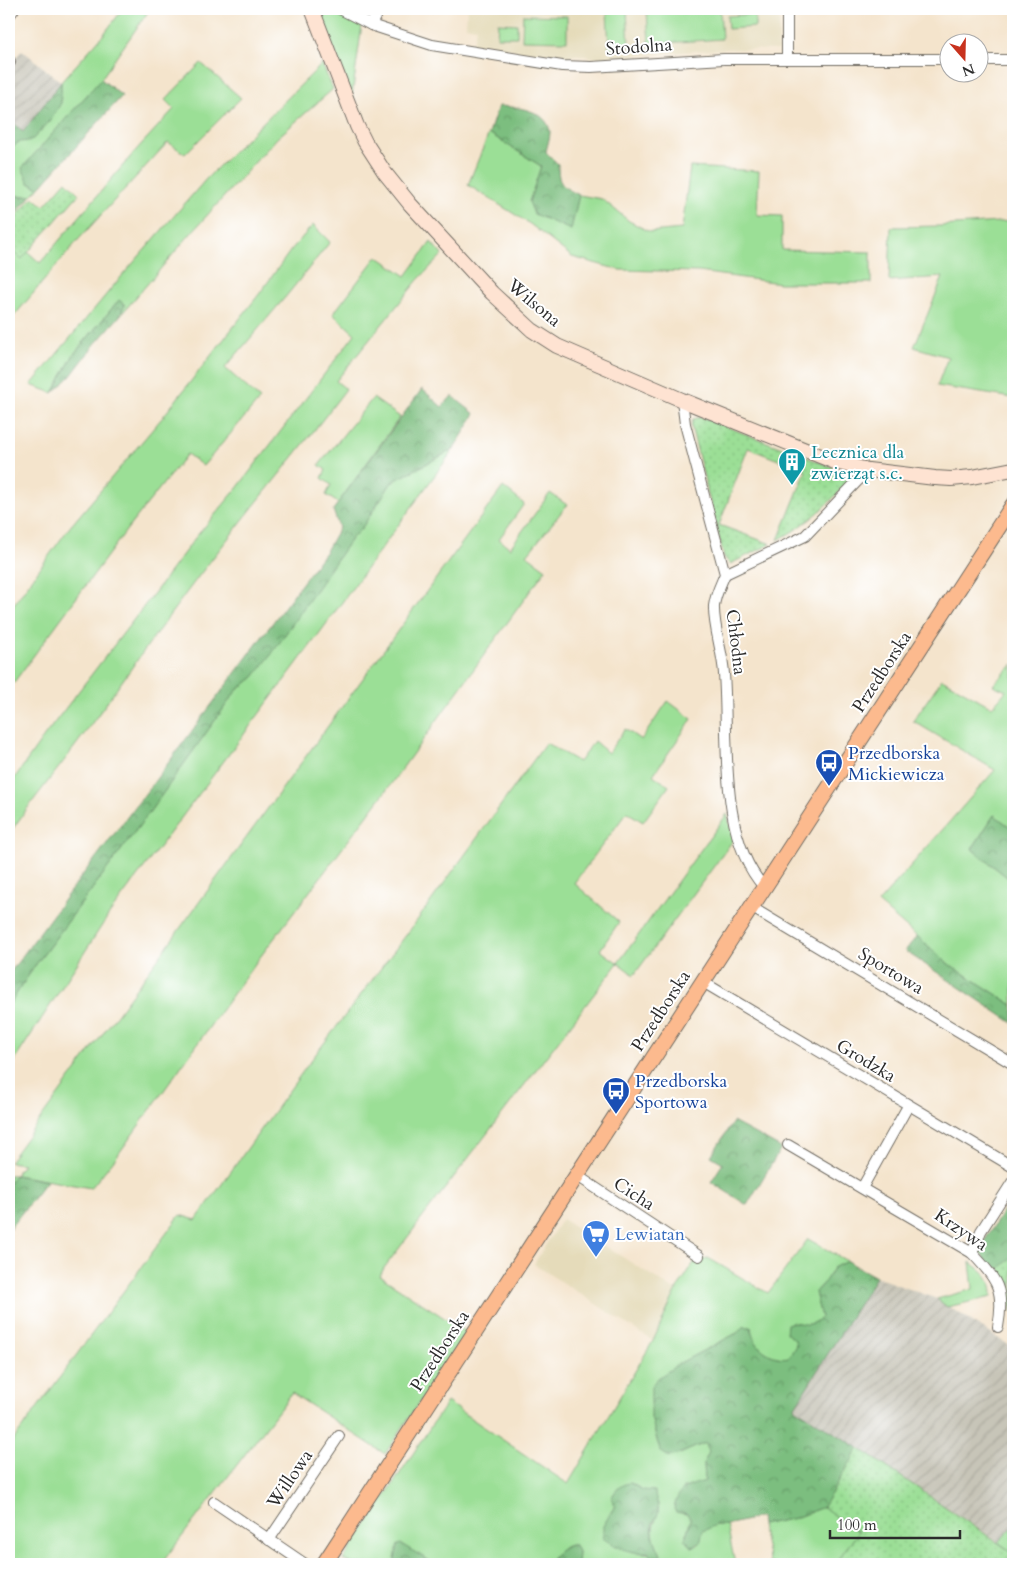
<svg xmlns="http://www.w3.org/2000/svg" width="1022" height="1573" viewBox="0 0 1022 1573" font-family="Cardo,serif">
  <style>
    .built { fill: #e5dbba }
    .industrial { fill: url(#industrial-furrows) }
    .grass { fill: #9bdf96; stroke: #638560; fill-rule: evenodd }
    .forest { fill: url(#forest-crowns); stroke: #547455 }
    .park { fill: url(#park-dots); stroke: #638560 }
    .lines { fill: none; stroke-linecap: round; stroke-linejoin: round }
    .street-casing { stroke: #716c63; stroke-width: 12 }
    .secondary-casing { stroke: #716c63; stroke-width: 16 }
    .primary-casing { stroke: #716c63; stroke-width: 17 }
    .street { stroke: #fff; stroke-width: 10 }
    .secondary { stroke: #fee3d2; stroke-width: 14 }
    .primary { stroke: #fcba8e; stroke-width: 15 }
    .labels { text-anchor: middle; dominant-baseline: central; stroke-width: 4; stroke-linejoin: round; paint-order: stroke }
    .street-label { font-size: 18px; fill: #2b2b2b; stroke: #fff }
    .culture-label { font-size: 18px; fill: #0d838f; stroke: #fff; text-anchor: start }
    .transit-label { font-size: 18px; fill: #164399; stroke: #fff; text-anchor: start }
    .shop-label { font-size: 18px; fill: #366cbe; stroke: #fff; text-anchor: start }
  </style>
  <defs>
    <pattern id="industrial-furrows" width="10" height="10" patternUnits="userSpaceOnUse" patternTransform="scale(1.25)"><rect width="10" height="10" fill="#c7c5b8"/><path d="M-1 1l2-2M0 10L10 0M9 11l2-2" fill="none" stroke="#aba99e"/></pattern>
    <pattern id="forest-crowns" width="20" height="18" patternUnits="userSpaceOnUse" patternTransform="scale(1.25)"><rect width="20" height="18" fill="#7cbe7f"/><path d="M2 6a3 3 0 1 1 6 0M12 15a3 3 0 1 1 6 0" fill="none" stroke="#669b68"/></pattern>
    <pattern id="park-dots" width="8" height="8" patternUnits="userSpaceOnUse" patternTransform="scale(1.25)"><rect width="8" height="8" fill="#9bdf96"/><path d="M2 2h.1M6 6h.1" fill="none" stroke="#86c081" stroke-width="1.8" stroke-linecap="round"/></pattern>
  </defs>
  <rect width="100%" height="100%" fill="#fff"/>
  <filter id="ink" filterUnits="userSpaceOnUse"><feTurbulence type="fractalNoise" baseFrequency=".02" numOctaves="2"/><feDisplacementMap in="SourceGraphic" scale="10" xChannelSelector="R" yChannelSelector="G"/><feConvolveMatrix kernelMatrix="1 2 1 2 8 2 1 2 1" color-interpolation-filters="sRGB"/></filter>
  <filter id="wash" filterUnits="userSpaceOnUse"><feTurbulence type="fractalNoise" baseFrequency=".0096" numOctaves="4" result="noise"/><feDisplacementMap in="SourceGraphic" scale="20" xChannelSelector="R" yChannelSelector="G"/><feGaussianBlur stdDeviation="1.12" result="paint"/><feColorMatrix in="noise" values="0 0 0 0 0 0 0 0 0 0 0 0 0 0 0 0 0 1.4 0 .05"/><feComposite in="paint" operator="in"/></filter>
  <g filter="url(#wash)">
    <rect width="100%" height="100%" fill="#f4e4cc"/>
    <g class="built">
      <path d="M467,9H780L778,50L727,49L596,58L577,55L569,57L508,49L473,44L476,28L466,26Z"/>
      <path d="M562,1219L676,1291L653,1341L534,1264Z"/>
    </g>
    <g class="industrial">
      <path d="M22,50L61,82L23,132L9,119V66Z"/>
      <path d="M876,1277L937,1299L1013,1348V1527L998,1542L859,1448L794,1408Z"/>
    </g>
    <g class="grass">
      <path d="M123,9H150L101,79L67,119L29,183L39,188L31,196H9V151L61,103V82L103,35Z"/>
      <path d="M671,9H720L722,39L649,44L647,10Z"/>
      <path d="M627,10L629,47L609,48L607,11Z"/>
      <path d="M331,11L362,25L352,96L322,22C323,15 324,13 331,11Z"/>
      <path d="M755,14V27L728,29L727,16Z"/>
      <path d="M523,15L567,16V41L522,40Z"/>
      <path d="M498,23L517,24V37H497Z"/>
      <path d="M201,63L241,98L185,154L168,142L79,239L9,322V248L22,258L28,252L40,263L137,149L174,109L165,100Z"/>
      <path d="M322,64L333,89L277,138L193,231L119,317L124,305L119,300L74,354L53,393L31,385L115,284L207,178Z"/>
      <path d="M489,133L541,166L529,202L570,230L579,195L602,199L629,221L650,232L682,229L690,167L759,171L757,215L782,216V250L871,252V283H780L699,272L620,270L572,257L530,224L468,185Z"/>
      <path d="M1013,221V398L937,386L948,357L914,347L943,277L889,281L891,227L941,226Z"/>
      <path d="M313,225L330,242L288,294L225,368L260,399L203,466L187,454L128,528L9,689V611L69,528L162,418L260,293L291,250Z"/>
      <path d="M431,242L442,255L417,281L336,381L346,389C305,444 261,496 219,550C171,611 127,675 82,737C58,770 32,800 9,834V786L45,735L158,588L195,538L235,491L355,334L333,314L377,256L406,276Z"/>
      <path d="M373,398L400,417L338,503L326,495L331,485L322,478L326,470L319,465Z"/>
      <path d="M454,449L313,642L110,913L9,1069V1005L34,967L151,810L236,691L254,677L351,539L361,529L392,482Z"/>
      <path d="M503,487L524,504L499,539L510,548L550,493L567,505L527,555L546,569L391,784L251,969L117,1156L91,1188L16,1175L9,1183V1175H15L23,1164L9,1162Z"/>
      <path d="M1013,664V829L994,815L972,849L1013,882V1005L950,965L878,903L995,770L913,721L942,679L992,707L1006,691L993,685Z"/>
      <path d="M668,701L692,719L653,775L669,786L643,822L627,812L574,883L619,922L600,950L618,963L727,814L734,839L634,975L618,963L384,1268L380,1276L466,1332L385,1454L292,1393L161,1564H9V1446L180,1215L196,1220L309,1063L413,926L546,743L579,762L594,741L608,753L625,729L641,740Z"/>
      <path d="M808,1239L847,1261L833,1268L826,1280L815,1292L821,1317C811,1327 806,1325 792,1322L796,1346L789,1357C771,1361 752,1346 751,1327H743L737,1333L680,1363L651,1417C656,1432 657,1464 680,1454C689,1450 696,1446 706,1443L709,1452L704,1463L705,1482L684,1488L676,1512L687,1514L691,1519L685,1539L692,1547L698,1545C700,1541 700,1536 702,1532C706,1524 720,1525 727,1525L735,1564H577L578,1552L575,1545C562,1544 555,1555 548,1564H434L398,1545L394,1563L396,1564H353L343,1560L447,1402L568,1484L653,1341L676,1291L695,1261L708,1258L768,1293ZM631,1483C638,1488 648,1492 654,1498C665,1508 652,1521 653,1532C653,1540 658,1548 661,1555C647,1552 635,1554 622,1548L609,1515Z"/>
      <path d="M970,1262C986,1273 992,1277 992,1297L947,1307L937,1299L973,1289Z"/>
      <path d="M823,1507L859,1532L834,1564H770L761,1525L795,1518Z"/>
      <path d="M1013,1527V1553L998,1542Z"/>
    </g>
    <g class="forest">
      <path d="M101,79L122,96L39,188L29,183L22,168Z"/>
      <path d="M61,82V103L51,120L31,141L18,142L9,151V119L23,132Z"/>
      <path d="M498,106C516,107 547,109 550,132C550,138 547,146 546,152L558,164C558,184 561,186 579,195L571,230L534,214L529,202L541,166L489,133Z"/>
      <path d="M9,196H31L9,221Z"/>
      <path d="M119,300L125,305L119,317L95,344L70,377L53,393L74,354Z"/>
      <path d="M422,389L442,407L452,396L475,414L454,449L392,482L361,529L351,539L271,655L254,677L236,691L151,810L34,967L9,1005V974L71,890L151,786L326,551L339,528L333,510Z"/>
      <path d="M994,815L1013,829V882L972,849Z"/>
      <path d="M917,936L950,965L1013,1005V1023L905,951Z"/>
      <path d="M733,1122L781,1148L747,1205L711,1182L723,1163L711,1156Z"/>
      <path d="M15,1175L47,1181L9,1229V1183Z"/>
      <path d="M1013,1196V1256L999,1269L992,1268L978,1251Z"/>
      <path d="M847,1261L876,1277L794,1408L859,1448L823,1507L795,1518L761,1525L760,1517L727,1525H716L703,1531L700,1542L692,1547L685,1539L691,1519L687,1514L676,1512L674,1509C678,1488 686,1487 705,1481L704,1463L709,1452L706,1443C693,1447 682,1454 669,1457L660,1451L651,1417V1386L658,1378L680,1363L737,1333L743,1327H751C752,1345 770,1361 789,1357L796,1345L795,1340L786,1333L787,1324C801,1318 805,1332 821,1317L815,1292L826,1280L833,1268Z"/>
      <path d="M630,1483L642,1490L655,1491C655,1499 659,1504 658,1512C658,1516 655,1519 653,1523C650,1533 657,1546 661,1555L658,1559L651,1557L648,1552C631,1554 616,1548 603,1538V1526L615,1506L612,1497C616,1489 621,1484 630,1483Z"/>
      <path d="M401,1544L430,1561L434,1564H396L394,1563L398,1545Z"/>
      <path d="M570,1545H575L578,1552L577,1564H548L558,1551Z"/>
    </g>
    <g class="park">
      <path d="M66,181L79,194L22,259L9,248V224L33,197L44,206Z"/>
      <path d="M701,417L853,475C830,504 811,522 778,540L806,471L748,448L719,525L771,544L730,564L724,557L691,426L693,419Z"/>
      <path d="M1013,1256V1313C1010,1304 1003,1274 999,1269Z"/>
      <path d="M859,1448L1013,1553V1564H834L859,1532L823,1507Z"/>
    </g>
  </g>
  <g filter="url(#ink)">
    <g class="lines">
      <defs>
        <g id="street">
          <path d="M340,9L371,25L432,45L562,66L591,67L724,59H950"/>
          <path d="M787,9V58"/>
          <path d="M9,16L14,9"/>
          <path d="M371,25L379,9"/>
          <path d="M9,60L10,62"/>
          <path d="M980,60H1013"/>
          <path d="M682,400L685,424L725,574C721,584 715,595 714,606C713,626 723,653 724,674C729,739 718,836 764,887"/>
          <path d="M725,574L805,536L868,470"/>
          <path d="M751,907L1013,1064"/>
          <path d="M703,982L1013,1167"/>
          <path d="M788,1145L972,1253C997,1280 1005,1289 998,1327"/>
          <path d="M576,1175L699,1256"/>
          <path d="M862,1188L908,1106"/>
          <path d="M972,1253L981,1231L1013,1181"/>
          <path d="M214,1502L305,1564"/>
          <path d="M269,1540L339,1436"/>
        </g>
        <path id="secondary" d="M312,9L357,126L365,142L385,173L410,204L492,293L532,330L557,346L682,400L835,462L868,470L935,478L951,479L972,477L1013,469"/>
        <path id="primary" d="M324,1564L1013,505"/>
      </defs>
      <use href="#street" class="street-casing"/>
      <use href="#secondary" class="secondary-casing"/>
      <use href="#primary" class="primary-casing"/>
      <use href="#street" class="street"/>
      <use href="#secondary" class="secondary"/>
      <use href="#primary" class="primary"/>
    </g>
  </g>
  <defs>
    <symbol id="building-pin" viewBox="-11 -11 22 30"><path d="M0 17L-7.5 6A9.5 9.5 0 1 1 7.5 6Z" fill="#0f9aa8" stroke="#fff"/><path d="M-4-6H4V6H1V3H-1V6H-4ZM-2.5-4.3h1.7v1.8h-1.7ZM.8-4.3h1.7v1.8H.8ZM-2.5-1h1.7V.8h-1.7ZM.8-1h1.7V.8H.8Z" fill="#fff"/></symbol>
    <symbol id="bus-pin" viewBox="-11 -11 22 30"><path d="M0 17L-7.5 6A9.5 9.5 0 1 1 7.5 6Z" fill="#1a4fb4" stroke="#fff"/><path d="M-5-6H5V4H4V6H2V4H-2V6H-4V4H-5ZM-3.5-4V0h7V-4ZM-3.5 1.2v1.5H-2V1.2ZM2 1.2v1.5H3.5V1.2Z" fill="#fff"/></symbol>
    <symbol id="supermarket-pin" viewBox="-11 -11 22 30"><path d="M0 17L-7.5 6A9.5 9.5 0 1 1 7.5 6Z" fill="#3f7fe0" stroke="#fff"/><path d="M-6-5.5h2.5l.6 2H6L4.5 2H-2.5L-4.4-4H-6ZM-1.5 3.2a1.3 1.3 0 1 0 .1 0ZM3 3.2a1.3 1.3 0 1 0 .1 0Z" fill="#fff"/></symbol>
  </defs>
  <g fill-rule="evenodd">
    <use href="#building-pin" x="776" y="446" width="32" height="43"/>
    <use href="#bus-pin" x="813" y="747" width="32" height="43"/>
    <use href="#bus-pin" x="600" y="1075" width="32" height="43"/>
    <use href="#supermarket-pin" x="580" y="1218" width="32" height="43"/>
  </g>
  <g class="labels">
    <g class="street-label">
      <text transform="translate(639 47) rotate(-4)">Stodolna</text>
      <text transform="translate(534 303) rotate(40)">Wilsona</text>
      <text transform="translate(736 642) rotate(83)">Chłodna</text>
      <text transform="translate(882 672) rotate(-57)">Przedborska</text>
      <text transform="translate(891 971) rotate(31)">Sportowa</text>
      <text transform="translate(661 1011) rotate(-57)">Przedborska</text>
      <text transform="translate(866 1061) rotate(31)">Grodzka</text>
      <text transform="translate(634 1194) rotate(33)">Cicha</text>
      <text transform="translate(961 1230) rotate(34)">Krzywa</text>
      <text transform="translate(440 1351) rotate(-57)">Przedborska</text>
      <text transform="translate(290 1479) rotate(-56)">Willowa</text>
    </g>
    <g class="culture-label">
      <text x="811" y="452">Lecznica dla<tspan x="811" dy="21">zwierząt s.c.</tspan></text>
    </g>
    <g class="transit-label">
      <text x="848" y="753">Przedborska<tspan x="848" dy="21">Mickiewicza</tspan></text>
      <text x="635" y="1081">Przedborska<tspan x="635" dy="21">Sportowa</tspan></text>
    </g>
    <g class="shop-label">
      <text x="615" y="1234">Lewiatan</text>
    </g>
  </g>
  <rect width="1022" height="1573" fill="none" stroke="#fff" stroke-width="30"/>
  <g transform="translate(964 58) rotate(160)"><circle r="24" fill="#ffffff" stroke="#aaaaaa"/>
  <path d="M0-4L9 19L0 12L-9 19Z" fill="#c8321e"/>
  <text y="-8" font-size="14" font-weight="bold" text-anchor="middle" fill="#2b2b2b">N</text>
  </g>
  <path d="M830 1530v8h130v-8" fill="none" stroke="#2b2b2b" stroke-width="2.5"/>
  <text x="837" y="1530" font-size="15" fill="#2b2b2b" stroke="#ffffff" stroke-width="4" paint-order="stroke">100 m</text>
</svg>
